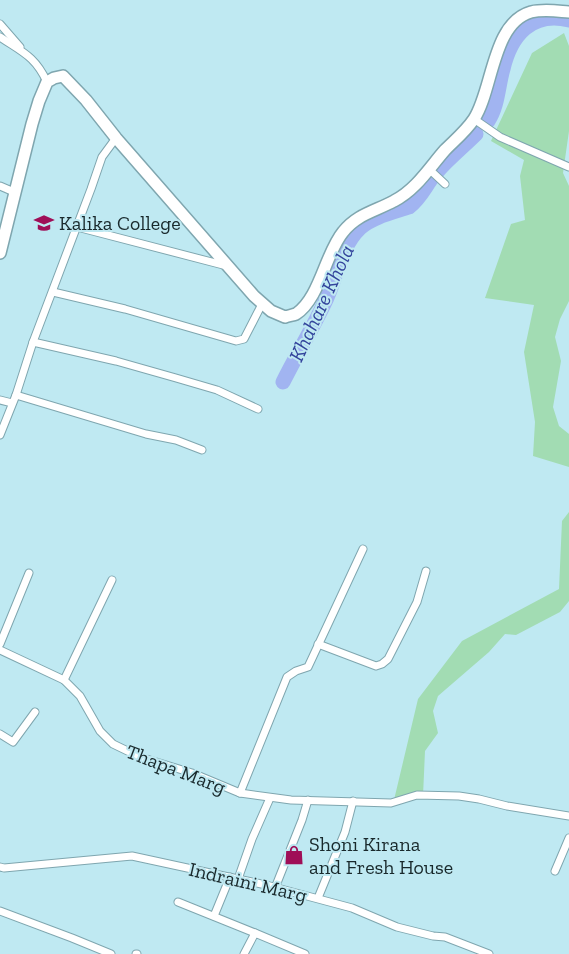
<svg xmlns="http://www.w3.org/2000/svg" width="569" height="954" viewBox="0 0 569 954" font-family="'Zilla Slab',serif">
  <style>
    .green { fill: #a2dcb3 }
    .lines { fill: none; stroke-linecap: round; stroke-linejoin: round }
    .river { stroke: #a1b4f1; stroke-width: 15 }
    .street-casing { stroke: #7fa6af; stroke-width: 9 }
    .primary-casing { stroke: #7fa6af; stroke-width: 14 }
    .street { stroke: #fff; stroke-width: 7 }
    .primary { stroke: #fff; stroke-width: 11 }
    .labels { text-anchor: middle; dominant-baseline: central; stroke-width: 4; stroke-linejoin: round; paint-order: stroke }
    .poi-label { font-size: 20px; fill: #19292c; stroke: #bfe9f2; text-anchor: start }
    .street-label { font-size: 20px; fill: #19292c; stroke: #bfe9f2 }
    .water-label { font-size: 21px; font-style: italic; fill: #33449c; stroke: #bfe9f2 }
  </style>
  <rect width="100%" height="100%" fill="#bfe9f2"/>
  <g class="green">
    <path d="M564,33L569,46V131L563,173L569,186V301L560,319L555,337L561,361L553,407L559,426L569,434V467L533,456L535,422L524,352L534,305L485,298L511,224L525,220L520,176L524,160L491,141L532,53Z"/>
    <path d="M569,512V601L560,612L516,635L505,634L489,652L438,696L433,711L438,733L425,751L423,796L394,800L418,699L462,641L559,589L562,521Z"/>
  </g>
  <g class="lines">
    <g class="river">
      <path d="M488,121C498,106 498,86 503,69C511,35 532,11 569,20"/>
      <path d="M283,382C296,356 311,331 324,304C337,279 339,248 360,228C372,217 394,212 409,207C422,197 426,184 436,173C448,159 463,147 476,134"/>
    </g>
    <defs>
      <g id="street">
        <path d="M0,24L20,47"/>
        <path d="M0,37C22,52 35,56 47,82"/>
        <path d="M474,119L500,137L569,167"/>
        <path d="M429,169L445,184"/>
        <path d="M0,186L14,192"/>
        <path d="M77,227L227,266"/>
        <path d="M53,292L125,309L236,341L244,339L262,304"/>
        <path d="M33,342L91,189L102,157L116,138"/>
        <path d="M16,395L146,434L176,440L202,450"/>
        <path d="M0,400L12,403"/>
        <path d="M0,435L16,395L33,342L116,361L176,378L217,390L258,409"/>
        <path d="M0,644L29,573"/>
        <path d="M318,644L376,666L382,664L388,659L417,602L426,571"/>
        <path d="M0,650L64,680L80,696L100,731L113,744L140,757L192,773L240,793L291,800L391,803L417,795L459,796L479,799L507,806L569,816"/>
        <path d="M64,680L112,580"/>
        <path d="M0,734L13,742L35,712"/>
        <path d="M240,793L287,677L296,671L308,667L363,549"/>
        <path d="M0,867L4,868L132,856L266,885L352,908L397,927L433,936L445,937L489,954"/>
        <path d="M555,871L569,838"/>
        <path d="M238,879L252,839L270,798"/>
        <path d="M275,888L302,820L308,800"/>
        <path d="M318,898L345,832L353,801"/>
        <path d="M178,902L255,933"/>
        <path d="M0,911L72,938L111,954"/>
        <path d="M214,916L230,877"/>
        <path d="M136,954H137"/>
        <path d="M244,954L255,933L305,954"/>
      </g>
      <path id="primary" d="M0,253L32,124L39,101L47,82L54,78L63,76L86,100L116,138L254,296L271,311L285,317C288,316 293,315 296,314C320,298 325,254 343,232C357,214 376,211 394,201C416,190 430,167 445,150C455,140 466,131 474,119C493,90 492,23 531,12C544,9 556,11 569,12"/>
    </defs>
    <use href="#street" class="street-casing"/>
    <use href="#primary" class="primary-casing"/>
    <use href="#street" class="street"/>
    <use href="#primary" class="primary"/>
  </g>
  <defs>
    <symbol id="university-bare" viewBox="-9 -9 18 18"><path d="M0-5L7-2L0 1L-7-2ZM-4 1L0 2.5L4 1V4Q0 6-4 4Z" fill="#9f0e57" stroke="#bfe9f2" stroke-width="2.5" paint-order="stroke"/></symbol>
    <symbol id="shop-bare" viewBox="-9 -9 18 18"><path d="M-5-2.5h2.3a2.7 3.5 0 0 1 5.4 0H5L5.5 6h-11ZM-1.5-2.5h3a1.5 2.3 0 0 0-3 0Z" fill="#9f0e57" stroke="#bfe9f2" stroke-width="2.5" paint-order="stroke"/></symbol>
  </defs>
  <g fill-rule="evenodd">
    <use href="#university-bare" x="30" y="209" width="28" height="28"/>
    <use href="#shop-bare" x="280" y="841" width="28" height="28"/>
  </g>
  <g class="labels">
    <g class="poi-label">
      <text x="59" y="223">Kalika College</text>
      <text x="309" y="844">Shoni Kirana<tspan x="309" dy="23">and Fresh House</tspan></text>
    </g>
    <g class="street-label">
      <text transform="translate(176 769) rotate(21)">Thapa Marg</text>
      <text transform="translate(248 882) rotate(13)">Indraini Marg</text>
    </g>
    <g class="water-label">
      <text transform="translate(321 303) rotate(-65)">Khahare Khola</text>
    </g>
  </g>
</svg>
